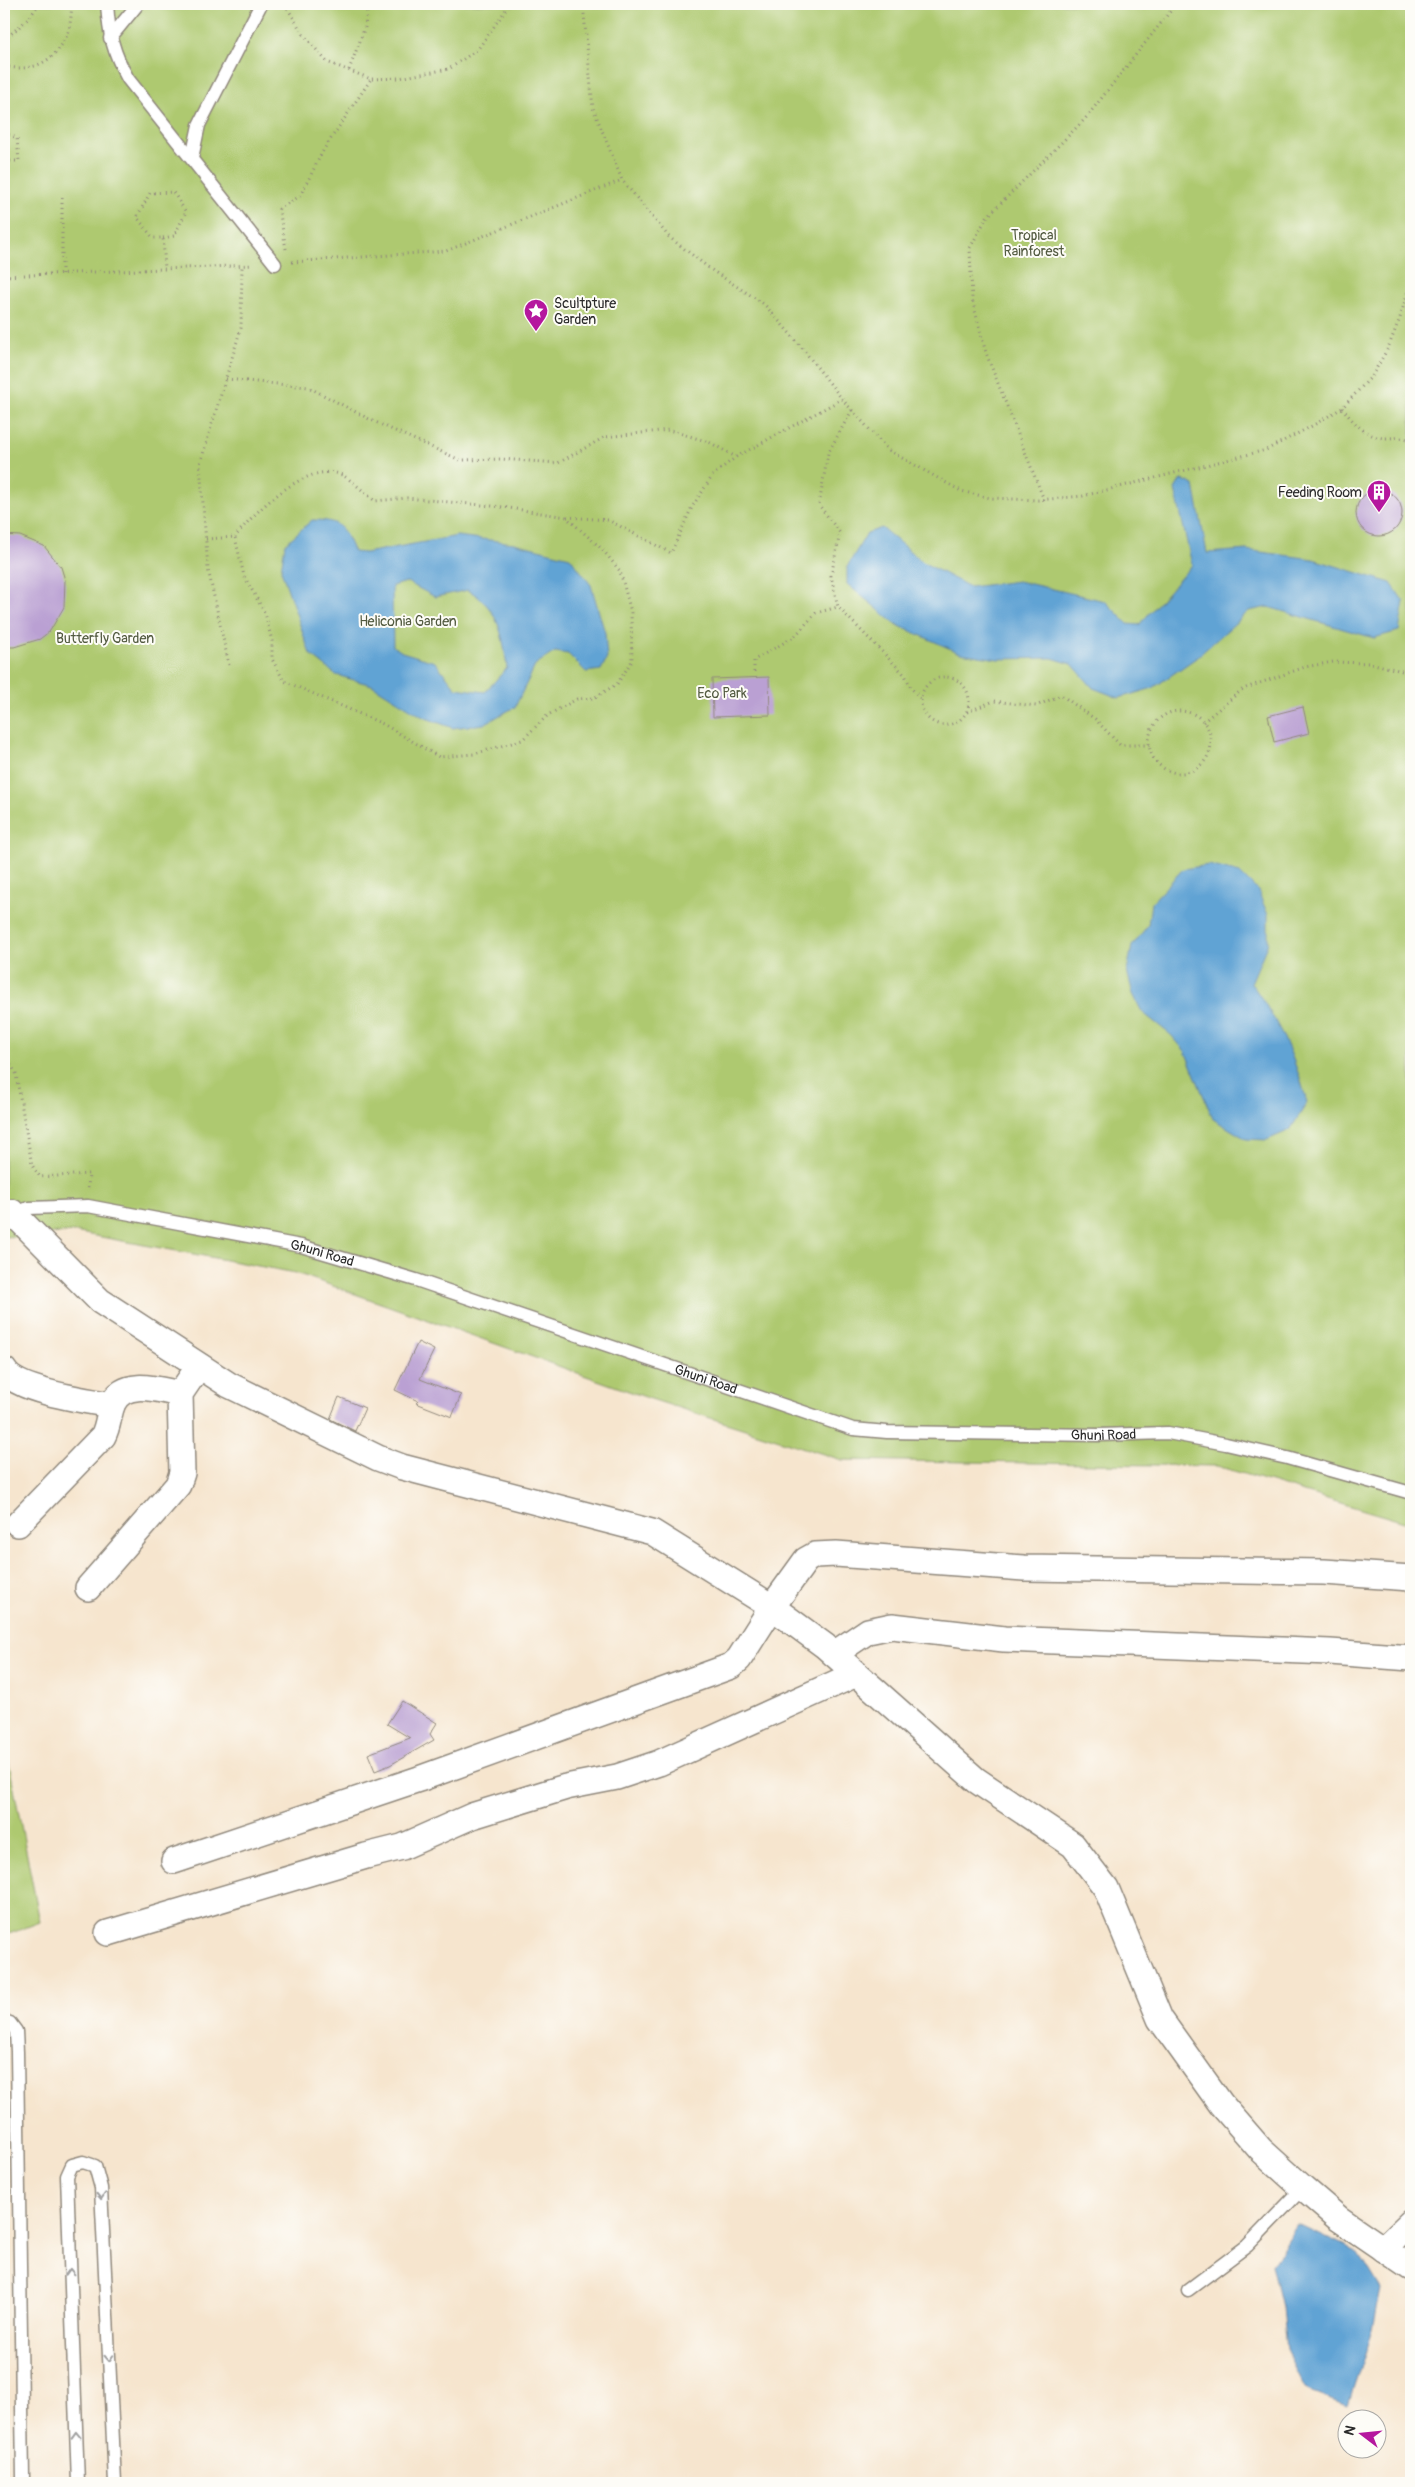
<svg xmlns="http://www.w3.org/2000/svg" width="1415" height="2487" viewBox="0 0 1415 2487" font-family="Pangolin,sans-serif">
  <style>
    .green { fill: #aec970; stroke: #6c7a4e }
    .water { fill: #60a3d4; stroke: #466780; fill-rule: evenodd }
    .building { fill: #baa0d3 }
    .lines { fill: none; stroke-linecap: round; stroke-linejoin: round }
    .service-casing { stroke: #90887c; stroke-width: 15 }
    .minor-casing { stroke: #90887c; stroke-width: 28 }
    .path { stroke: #90887c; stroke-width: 3; stroke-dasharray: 1 4; stroke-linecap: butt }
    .service { stroke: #fff; stroke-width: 12 }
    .minor { stroke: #fff; stroke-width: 25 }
    .oneway { stroke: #a0a0a0 }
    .labels { text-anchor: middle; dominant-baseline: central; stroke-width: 4; stroke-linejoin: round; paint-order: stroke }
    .park-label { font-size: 14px; fill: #525a40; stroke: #fdfcf7 }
    .poi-label { font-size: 14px; fill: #2b2b2b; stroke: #fdfcf7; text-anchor: start }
    .street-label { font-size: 14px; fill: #2b2b2b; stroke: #fdfcf7 }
  </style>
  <rect width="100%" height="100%" fill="#fdfcf7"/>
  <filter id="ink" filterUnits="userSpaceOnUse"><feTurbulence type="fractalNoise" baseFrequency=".02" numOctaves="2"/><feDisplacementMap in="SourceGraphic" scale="10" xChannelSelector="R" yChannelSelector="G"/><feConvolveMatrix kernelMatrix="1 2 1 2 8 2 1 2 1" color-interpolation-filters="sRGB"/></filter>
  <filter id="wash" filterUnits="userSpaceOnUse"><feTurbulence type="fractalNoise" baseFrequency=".0096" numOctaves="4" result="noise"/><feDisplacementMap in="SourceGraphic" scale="20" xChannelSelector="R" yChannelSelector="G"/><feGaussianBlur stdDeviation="1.12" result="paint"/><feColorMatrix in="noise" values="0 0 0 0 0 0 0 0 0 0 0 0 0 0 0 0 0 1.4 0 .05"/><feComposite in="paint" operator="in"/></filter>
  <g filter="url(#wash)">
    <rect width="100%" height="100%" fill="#f6e5ce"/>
    <g class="green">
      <path d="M4,4H1411V1524L1217,1466L842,1460L651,1399L296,1273L74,1232L4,1237Z"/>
      <path d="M4,1738L40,1922L4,1936Z"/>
    </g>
    <g class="water">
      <path d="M1181,479L1194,485L1207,553L1246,550L1313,559L1391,583L1404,602L1399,631L1374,638L1268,607L1249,611L1196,658L1153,688L1119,698L1093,688L1072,664L1052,658L998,659L960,653L897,625L847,584V567L867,533L882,528L924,563L970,587L1018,581L1105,601L1128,624L1139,625L1192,565L1175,489Z"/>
      <path d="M312,520C342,520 342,527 354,552L365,553L457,536L514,543L570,557L591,585L605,633L607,658L601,670L586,672L568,654L555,652L536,664L515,707L484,724L453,728L423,717L372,685L336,675L310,654L281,570L285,544ZM407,582L435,597L468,590C499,608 503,635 507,668L485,692L456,688L435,662L402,652L393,646L392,586Z"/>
      <path d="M1209,865L1240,873L1258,891L1268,915V943L1251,983C1278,1020 1296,1059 1307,1103L1290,1130L1267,1140L1246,1139L1213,1119L1185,1051L1171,1035L1142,1012L1133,994L1127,971L1132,946L1148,925L1151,903L1183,869Z"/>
      <path d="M1298,2224L1359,2253L1381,2289L1373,2329L1348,2405L1305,2389L1286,2351L1282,2307L1272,2265Z"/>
    </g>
    <g id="blocks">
      <g class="building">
        <circle cx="1379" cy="513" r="23"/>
        <path d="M4,535L20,536L44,546L61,567L65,580L64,607L50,631L40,639L14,647H4Z"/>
        <path d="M769,677L770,715L713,717L712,679Z"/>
        <path d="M1303,707L1309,733L1274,742L1268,716Z"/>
        <path d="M418,1342L434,1350L420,1379L461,1395L452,1417L416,1403L418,1401L395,1390Z"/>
        <path d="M339,1397L365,1408L355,1431L330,1419Z"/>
        <path d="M402,1701L437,1723L430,1734L434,1740L390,1765L375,1771L368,1754L410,1738L387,1724Z"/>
      </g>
    </g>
  </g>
  <g filter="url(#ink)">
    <use href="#blocks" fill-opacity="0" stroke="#90887c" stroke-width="1"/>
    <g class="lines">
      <defs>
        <g id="service">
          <path d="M107,4C109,35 113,52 128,79L275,264"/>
          <path d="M110,38L138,4"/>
          <path d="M192,158L199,125L261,4"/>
          <path id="s1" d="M10,1214L29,1208L88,1206L301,1246L416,1280L853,1429L887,1432L1099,1435L1168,1433L1226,1444L1287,1458L1411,1493"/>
          <path d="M4,2022L10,2023L16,2031L17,2052L23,2478"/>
          <path d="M1188,2290L1247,2246L1303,2188"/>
          <path d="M78,2483L67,2176L72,2165L83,2162L95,2166L101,2188L115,2483"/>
        </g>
        <g id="minor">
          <path d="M12,1212L100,1301L229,1385L378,1458L402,1467L652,1532L772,1607L825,1646L976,1780L1073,1845L1106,1888L1160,2019L1221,2104L1260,2149L1303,2188L1338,2218L1411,2268"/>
          <path d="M4,1370C16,1391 88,1401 112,1405"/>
          <path d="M18,1524L103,1436C109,1425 108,1414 113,1403C125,1378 159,1390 180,1394"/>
          <path d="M88,1588L178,1485L182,1473L180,1394L199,1366"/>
          <path d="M834,1654L868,1631L892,1626L1004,1639L1330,1652L1411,1658"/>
          <path d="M174,1861L419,1779L731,1666L739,1659L772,1607L806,1560L815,1555L836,1554L1024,1568L1324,1572L1411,1578"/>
          <path d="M108,1933L366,1856L402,1847L472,1816L566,1787L617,1777L659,1763L856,1674"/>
          <path d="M1383,2249L1411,2222"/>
        </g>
      </defs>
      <use href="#service" class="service-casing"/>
      <use href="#minor" class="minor-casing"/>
      <g class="path">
        <path d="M285,4L303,34L327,62L371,79L399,78L449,69L478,49L510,4"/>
        <path d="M583,4L593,108L622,180L669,237L713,271L764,304L799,344L842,399L888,450L961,491L990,498L1038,500L1083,496L1266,450L1312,426L1342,408L1372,376L1388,348L1400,318L1411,280"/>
        <path d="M4,40L29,18L39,4"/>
        <path d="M4,66C32,73 55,62 67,35C71,26 71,13 72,4"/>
        <path d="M349,70L365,27L368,4"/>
        <path d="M4,133L17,138L19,161H4"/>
        <path d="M163,238L174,236L186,212L173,192L150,193L137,217L153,238H163L165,269"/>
        <path d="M286,249L279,209L300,196L324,149L371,79"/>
        <path d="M292,262L446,251L622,180"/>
        <path d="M62,274V195"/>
        <path d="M4,276L253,265"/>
        <path d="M226,379L308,387L373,421L460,460L500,459L558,463L605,437L669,430L709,442L736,457L842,399"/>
        <path d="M1342,408C1353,421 1364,436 1383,438C1393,438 1402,437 1411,440"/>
        <path d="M852,410L828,453L819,505L840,533L831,576L838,607L905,675L911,688L921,699"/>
        <path d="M1044,500L986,353L972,299L970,248L987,217L1085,119L1176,4"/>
        <path d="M567,517L608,520L671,553L692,507L713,475L736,457"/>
        <path d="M206,539L235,537L244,576L265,613L272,641V659L284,681L383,724L439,757L474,754L522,740L548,715L577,699L594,698L617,684L632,661L631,612L620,571L602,549L566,517L503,507L407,498L375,501C365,493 353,481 342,475C307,460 254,512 235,537"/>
        <path d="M229,665L208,569L200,464L241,328L242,265"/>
        <path d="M754,672V660L794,637L816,613L838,607"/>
        <circle cx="945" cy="701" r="24"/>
        <circle cx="1180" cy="742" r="31"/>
        <path d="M967,712L994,701L1036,706L1061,695L1095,719L1120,745H1150"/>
        <path d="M1203,722L1243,689L1305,667L1333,662L1370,663L1402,671L1411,668"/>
        <path d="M4,1051L16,1074L32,1165L40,1177L89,1174L88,1189"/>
      </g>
      <use href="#service" class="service"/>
      <use href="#minor" class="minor"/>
    </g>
    <defs><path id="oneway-chevron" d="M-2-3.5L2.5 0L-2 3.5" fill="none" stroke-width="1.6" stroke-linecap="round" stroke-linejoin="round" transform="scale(1.25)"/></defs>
    <g class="oneway">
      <use href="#oneway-chevron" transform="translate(101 2196) rotate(87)"/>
      <use href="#oneway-chevron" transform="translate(70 2272) rotate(-92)"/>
      <use href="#oneway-chevron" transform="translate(109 2358) rotate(87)"/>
      <use href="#oneway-chevron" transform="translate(76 2435) rotate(-92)"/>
    </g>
  </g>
  <defs>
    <symbol id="sight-pin" viewBox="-11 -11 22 30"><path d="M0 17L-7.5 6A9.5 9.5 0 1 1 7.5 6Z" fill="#b5179e" stroke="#fdfcf7"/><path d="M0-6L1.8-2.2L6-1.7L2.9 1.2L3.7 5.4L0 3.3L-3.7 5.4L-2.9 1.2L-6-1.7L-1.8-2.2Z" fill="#fff"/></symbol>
    <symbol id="building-pin" viewBox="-11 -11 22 30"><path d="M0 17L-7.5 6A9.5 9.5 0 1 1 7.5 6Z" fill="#b5179e" stroke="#fdfcf7"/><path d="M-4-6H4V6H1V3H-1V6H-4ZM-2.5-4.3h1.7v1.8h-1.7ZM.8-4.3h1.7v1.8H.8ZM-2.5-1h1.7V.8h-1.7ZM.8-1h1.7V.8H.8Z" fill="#fff"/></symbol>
  </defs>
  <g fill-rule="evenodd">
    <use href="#sight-pin" x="522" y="297" width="28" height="38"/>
    <use href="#building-pin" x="1365" y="478" width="28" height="38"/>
  </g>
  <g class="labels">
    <g class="park-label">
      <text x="1034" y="235">Tropical<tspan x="1034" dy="16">Rainforest</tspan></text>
      <text x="408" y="621">Heliconia Garden</text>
      <text x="105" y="638">Butterfly Garden</text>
      <text x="722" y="693">Eco Park</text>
    </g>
    <g class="poi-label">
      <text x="554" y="303">Scultpture<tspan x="554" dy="16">Garden</tspan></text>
      <text x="1362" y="492" text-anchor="end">Feeding Room</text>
    </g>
    <g class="street-label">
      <text stroke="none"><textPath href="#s1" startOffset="318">Ghuni Road</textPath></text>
      <text stroke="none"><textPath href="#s1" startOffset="722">Ghuni Road</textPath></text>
      <text stroke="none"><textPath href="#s1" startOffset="1128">Ghuni Road</textPath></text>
    </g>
  </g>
  <rect width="1415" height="2487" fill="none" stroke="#fdfcf7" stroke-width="20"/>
  <g transform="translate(1362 2434) rotate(286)"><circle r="24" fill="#fdfcf7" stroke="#a9a8a5"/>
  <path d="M0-4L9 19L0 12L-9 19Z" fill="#b5179e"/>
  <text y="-8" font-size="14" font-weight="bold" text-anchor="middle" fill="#2b2b2b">N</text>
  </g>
</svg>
